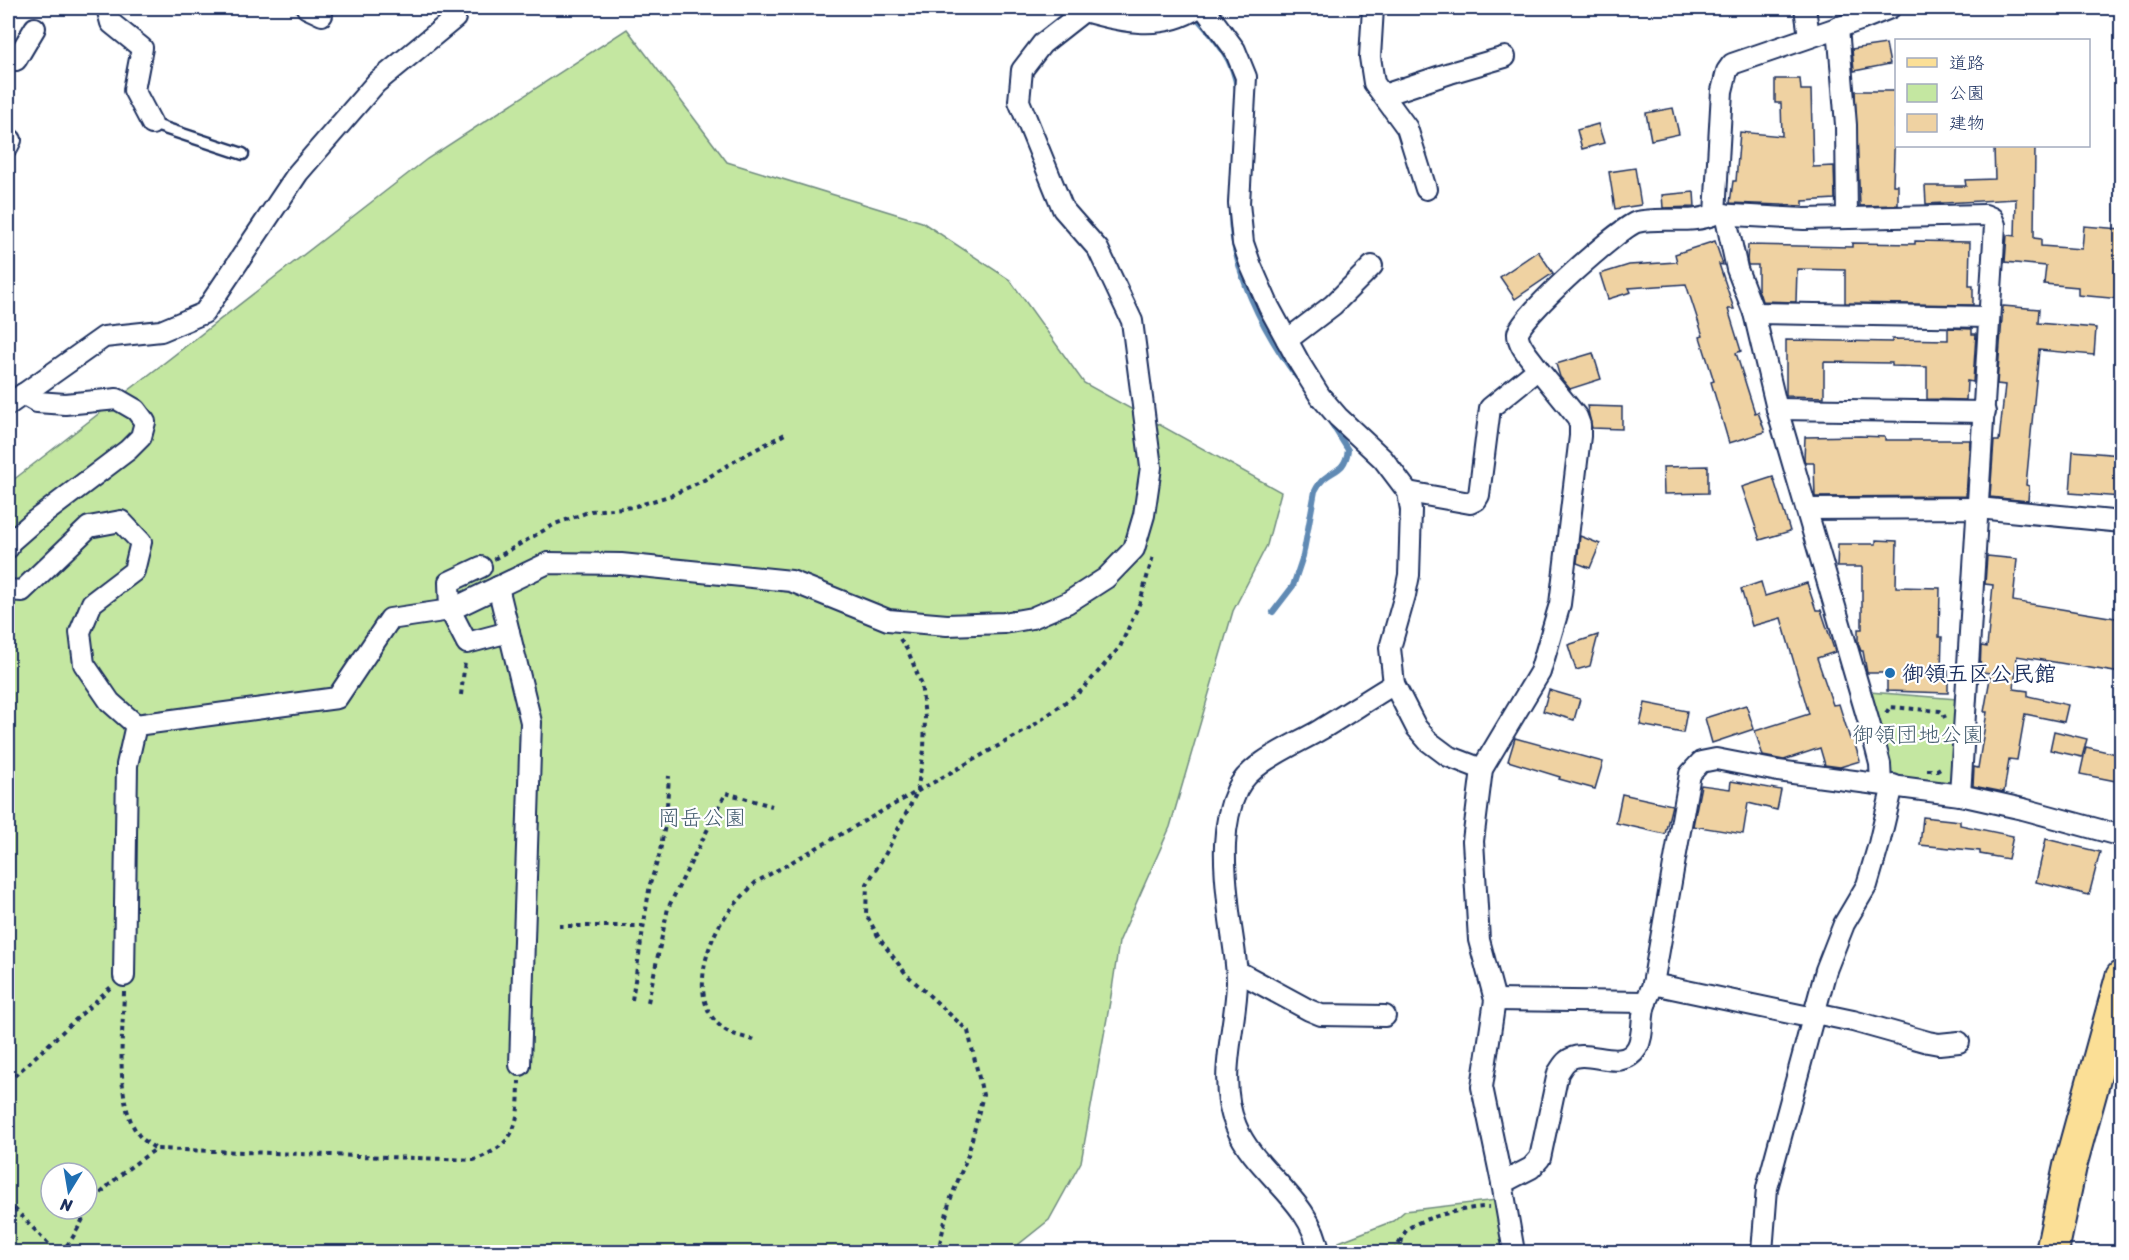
<svg xmlns="http://www.w3.org/2000/svg" width="2129" height="1260" viewBox="0 0 2129 1260" font-family="Sriracha,'Klee One',sans-serif">
  <style>
    .green { fill: #c4e7a1; stroke: #708b80; stroke-width: 1.5; fill-rule: evenodd }
    .lines { fill: none; stroke-linecap: round; stroke-linejoin: round }
    .stream { stroke: #608ab4; stroke-width: 6 }
    .building { fill: #efd2a2; stroke: #1b2f5e; stroke-width: 1.5 }
    .service-casing { stroke: #1b2f5e; stroke-width: 15 }
    .minor-casing { stroke: #1b2f5e; stroke-width: 24 }
    .primary-casing { stroke: #1b2f5e; stroke-width: 36 }
    .path { stroke: #1b2f5e; stroke-width: 4; stroke-dasharray: 4.5 4.5; stroke-linecap: butt }
    .service { stroke: #fff; stroke-width: 10 }
    .minor { stroke: #fff; stroke-width: 20 }
    .primary { stroke: #fbdf96; stroke-width: 32 }
    .poi-dot { fill: #1f6fb2; stroke: #fff; stroke-width: 2 }
    .labels { text-anchor: middle; dominant-baseline: central; stroke-width: 4.5; stroke-linejoin: round; paint-order: stroke }
    .poi-label { font-size: 22px; font-weight: bold; fill: #1b2f5e; stroke: #fff; text-anchor: start }
    .park-label { font-size: 22px; fill: #455d6f; stroke: #fff }
  </style>
  <rect width="100%" height="100%" fill="#fff"/>
  <filter id="ink" filterUnits="userSpaceOnUse"><feTurbulence type="fractalNoise" baseFrequency=".0167" numOctaves="2"/><feDisplacementMap in="SourceGraphic" scale="12" xChannelSelector="R" yChannelSelector="G"/><feConvolveMatrix kernelMatrix="1 2 1 2 8 2 1 2 1" color-interpolation-filters="sRGB"/></filter>
  <g filter="url(#ink)">
    <g class="green">
      <path d="M627,29L727,162L922,222L1010,280L1084,383L1281,492L1267,545L1233,611L1170,827L1119,942L1111,996L1081,1162L1049,1220L1009,1252H8V484L427,159ZM51,1173H87V1209H51Z"/>
      <path d="M1869,692L1957,699L1954,786L1890,776Z"/>
      <path d="M1496,1200L1508,1252H1331L1339,1242L1393,1221L1405,1211Z"/>
    </g>
    <g class="lines">
      <g class="stream">
        <path d="M1196,17C1214,37 1235,61 1237,90"/>
        <path d="M1231,210C1230,268 1263,331 1297,377"/>
        <path d="M1273,612L1293,586L1303,556L1315,491C1327,466 1344,478 1348,450L1330,421"/>
      </g>
    </g>
    <g class="building">
      <path d="M1886,44L1890,64L1854,71L1852,49Z"/>
      <path d="M1775,79H1800L1801,90H1811L1813,167L1834,166L1835,199L1803,201V206L1730,203L1733,181H1736L1740,132L1782,136L1781,103H1775Z"/>
      <path d="M1855,91H1896L1893,185H1898V205L1860,206Z"/>
      <path d="M1673,108L1679,134L1651,140L1646,113Z"/>
      <path d="M1598,124L1604,143L1582,149L1577,130Z"/>
      <path d="M2035,146L2034,238L2041,239V246L2082,249L2084,226L2121,229V299L2078,295V287L2044,284L2046,266L2005,262L2007,235L2015,236L2016,199L1926,204L1925,186H1966L1965,180L1995,179L1994,148Z"/>
      <path d="M1635,168L1641,205L1615,209L1609,172Z"/>
      <path d="M1694,192L1695,207L1663,208L1662,195Z"/>
      <path d="M1715,241L1723,265L1719,264L1734,309H1728L1741,351L1736,353L1755,413L1758,412L1765,432L1729,443L1711,382L1714,381L1700,337L1703,336L1686,284L1629,288L1631,292L1608,299L1600,274L1629,265L1677,262L1675,254Z"/>
      <path d="M1915,241L1970,242L1969,286H1973V305L1845,303V270L1797,269L1796,302L1762,301L1758,289V265H1748L1747,260L1748,245L1852,247V243L1915,244Z"/>
      <path d="M1538,251L1553,273L1515,299L1500,277Z"/>
      <path d="M2003,306L2039,309L2038,323L2096,328L2094,355L2039,350L2026,485L2029,486L2028,501L1990,497L1994,441H1999L2005,385L1997,384Z"/>
      <path d="M1948,328L1972,329V334H1976L1973,382L1967,381L1966,400L1927,399V367L1892,366V363L1824,362V397L1786,396V340L1892,342V339L1948,340Z"/>
      <path d="M1593,353L1601,379L1570,389L1560,377L1556,364Z"/>
      <path d="M1587,406L1622,407V429L1592,428Z"/>
      <path d="M1860,436L1885,437V440H1970L1966,496L1815,497L1814,463H1805L1804,459L1805,437Z"/>
      <path d="M2073,451L2121,455V497L2070,493Z"/>
      <path d="M1708,466V493L1664,494L1663,467Z"/>
      <path d="M1773,477L1790,531L1760,540L1742,487Z"/>
      <path d="M1580,536L1600,544L1590,568L1577,563Z"/>
      <path d="M1876,540L1897,541L1896,587L1940,588L1939,637H1942L1941,671H1948V693L1887,691V673H1867L1863,651H1861L1858,643V629H1862V567H1837L1838,544H1876Z"/>
      <path d="M1987,556L2017,559L2013,601L2121,619V673L2017,656L2014,689L2028,691V696L2068,705L2064,722L2025,714L2017,760L2009,759L2004,792L1973,786L1974,767L1978,768L1987,712H1984L1991,673L1980,672L1981,646L1987,647L1993,585L1985,584Z"/>
      <path d="M1761,582L1765,596L1807,583L1816,610H1821L1835,652L1817,658L1833,705L1839,704L1850,739L1853,738L1860,761L1840,767L1825,765L1820,748L1784,760L1763,756L1755,731L1809,714L1781,618L1752,626L1741,589Z"/>
      <path d="M1598,635L1590,666L1576,670L1568,645Z"/>
      <path d="M1549,690L1580,699L1574,720L1543,711Z"/>
      <path d="M1645,703L1687,711L1683,733L1640,725Z"/>
      <path d="M1746,705L1754,729L1712,743L1705,718Z"/>
      <path d="M2054,731L2087,739L2082,757L2050,750Z"/>
      <path d="M1515,738L1603,762L1595,789L1559,779L1560,777L1508,761Z"/>
      <path d="M2086,747L2121,755V782L2080,774Z"/>
      <path d="M1731,781L1781,790L1777,810L1748,803L1743,834L1693,826L1701,785L1730,789Z"/>
      <path d="M1622,794L1672,805L1665,834L1616,823Z"/>
      <path d="M1923,817L1960,821V825L2013,836L2008,859L1980,854V851L1920,845Z"/>
      <path d="M2046,839L2100,852L2089,895L2036,882Z"/>
    </g>
    <g class="lines">
      <defs>
        <path id="service" d="M152,124L243,154"/>
        <g id="minor">
          <path d="M107,8L111,23L142,48L134,90L152,124"/>
          <path d="M307,8L322,15"/>
          <path d="M1204,8L1235,50L1246,77L1239,203L1243,243L1251,266L1269,307L1300,364L1320,396L1338,417L1383,459L1408,492L1411,510L1409,575L1405,595L1390,648L1394,684L1416,727L1428,741L1448,756L1482,769"/>
          <path d="M1373,8L1370,57L1374,83L1407,128L1426,189"/>
          <path d="M1805,8L1809,36"/>
          <path d="M1838,27L1846,125L1847,218"/>
          <path d="M8,55L16,60L35,28"/>
          <path d="M1384,95L1450,73L1505,57"/>
          <path d="M8,146L11,140"/>
          <path d="M1715,214L1804,219L1985,215L1992,218L1995,225L1960,795"/>
          <path d="M1725,214L1737,269L1754,313L1777,409L1872,733L1880,764L1881,784"/>
          <path d="M1754,313L1989,317"/>
          <path d="M1287,340L1333,305L1372,266"/>
          <path d="M8,405L104,337L161,331L204,313L298,173L376,83L455,18L456,8"/>
          <path d="M1777,409L1985,412"/>
          <path d="M1408,492L1470,503L1476,500L1479,495L1490,408L1538,369C1532,359 1517,345 1518,333C1519,318 1620,227 1637,222C1663,216 1691,225 1715,214L1722,91L1727,71L1732,64L1860,20L1890,8"/>
          <path d="M1807,509L1978,508L2122,522"/>
          <path d="M8,548L9,543L33,522L128,450L141,437L145,422L136,410L117,399L65,404L37,402L23,394"/>
          <path d="M481,567L449,582L450,610L467,643L509,632"/>
          <path d="M498,587L531,722L520,1065"/>
          <path d="M8,590L22,591L89,527L121,521L141,542L134,571L92,603L80,632L84,664L110,702L136,725"/>
          <path d="M1237,971L1309,1010L1321,1015L1385,1016"/>
          <path d="M124,976L127,765L136,725L337,698L390,619L450,610L548,563L621,564L791,581L888,620L947,625L1004,623L1032,618L1067,603L1106,578L1134,549L1144,515L1151,467L1132,321L1098,249L1063,209L1019,101L1022,70L1042,44L1084,11C1122,22 1162,31 1197,8"/>
          <path d="M1653,984L1814,1018"/>
          <path d="M1495,1000L1646,1002"/>
          <path d="M1815,1013L1853,1021L1928,1042L1939,1044L1959,1042"/>
          <path d="M1502,1183L1531,1168L1540,1158L1558,1073C1561,1069 1563,1064 1567,1061C1586,1045 1621,1075 1637,1048C1645,1034 1640,1016 1646,1002C1648,996 1651,991 1653,984L1690,774L1701,762L1716,759L1778,771L1960,795L2023,809L2122,836"/>
          <path d="M1319,1252C1311,1199 1255,1173 1236,1126C1216,1079 1236,1030 1237,982C1237,955 1230,929 1228,901C1224,865 1221,824 1237,790C1250,762 1295,745 1320,730C1345,715 1369,699 1394,684"/>
          <path d="M1514,1252L1502,1183L1482,1087L1495,1000L1479,940L1473,841L1482,769L1540,672L1560,604L1580,436V425L1577,417L1538,369"/>
          <path d="M1762,1252L1767,1188L1826,970L1844,924L1867,885L1879,844L1893,785"/>
        </g>
        <path id="primary" d="M2052,1252L2070,1166L2122,977"/>
      </defs>
      <use href="#service" class="service-casing"/>
      <use href="#minor" class="minor-casing"/>
      <use href="#primary" class="primary-casing"/>
      <g class="path">
        <path d="M494,559L555,524L591,511L633,507L672,495L704,480L738,459L785,434"/>
        <path d="M900,639L908,651L921,683L925,717L924,750L917,792L886,853L867,884L866,914L879,938L906,974L968,1031L983,1095L968,1155L949,1203L938,1252"/>
        <path d="M461,695L465,661"/>
        <path d="M1886,713L1890,707L1940,711L1943,713L1945,718"/>
        <path d="M1927,770H1937L1942,767"/>
        <path d="M559,926H643"/>
        <path d="M124,992C123,1032 114,1101 138,1134C142,1140 151,1145 156,1149"/>
        <path d="M632,1000L650,884L659,856L666,820L669,776"/>
        <path d="M648,1002L668,908L726,793L772,806"/>
        <path d="M754,1040C745,1037 731,1035 724,1029C694,1008 701,965 714,936C723,915 741,898 756,882L1030,728L1082,690L1120,647L1140,602L1153,556"/>
        <path d="M8,1082L111,987"/>
        <path d="M8,1202L56,1252"/>
        <path d="M60,1252C76,1239 81,1218 94,1201C111,1180 134,1164 156,1149L474,1160C519,1143 518,1123 519,1081"/>
        <path d="M1027,1252H1033"/>
        <path d="M1346,1252H1347"/>
        <path d="M1394,1252L1401,1240"/>
        <path d="M1401,1252C1401,1244 1401,1236 1407,1230C1417,1218 1473,1206 1489,1207"/>
      </g>
      <use href="#service" class="service"/>
      <use href="#minor" class="minor"/>
      <use href="#primary" class="primary"/>
    </g>
  </g>
  <circle class="poi-dot" cx="1890" cy="673" r="6"/>
  <g class="labels">
    <g class="poi-label">
      <text x="1902" y="673">御領五区公民館</text>
    </g>
    <g class="park-label">
      <text x="1918" y="734">御領団地公園</text>
      <text x="702" y="817">岡岳公園</text>
    </g>
  </g>
  <rect width="2129" height="1260" fill="none" stroke="#fff" stroke-width="30"/>
  <rect x="15" y="15" width="2099" height="1230" fill="none" stroke="#1b2f5e" stroke-width="2" filter="url(#ink)"/>
  <rect x="1895" y="39" width="195" height="108" fill="#ffffff" stroke="#a4acbf" stroke-width="1.5"/>
  <rect x="1907" y="58" width="30" height="9" fill="#fbdf96" stroke="#a4acbf" stroke-width="1.5"/>
  <text x="1949" y="69" font-size="18" fill="#1b2f5e">道路</text>
  <rect x="1907" y="84" width="30" height="18" fill="#c4e7a1" stroke="#a4acbf" stroke-width="1.5"/>
  <text x="1949" y="99" font-size="18" fill="#1b2f5e">公園</text>
  <rect x="1907" y="114" width="30" height="18" fill="#efd2a2" stroke="#a4acbf" stroke-width="1.5"/>
  <text x="1949" y="129" font-size="18" fill="#1b2f5e">建物</text>
  <g transform="translate(69 1191) rotate(191)"><circle r="28" fill="#ffffff" stroke="#a4acbf" stroke-width="1.5"/>
  <path d="M0-4.5L10 22L0 15L-10 22Z" fill="#1f6fb2"/>
  <text y="-9" font-size="16" font-weight="bold" text-anchor="middle" fill="#1b2f5e">N</text>
  </g>
</svg>
